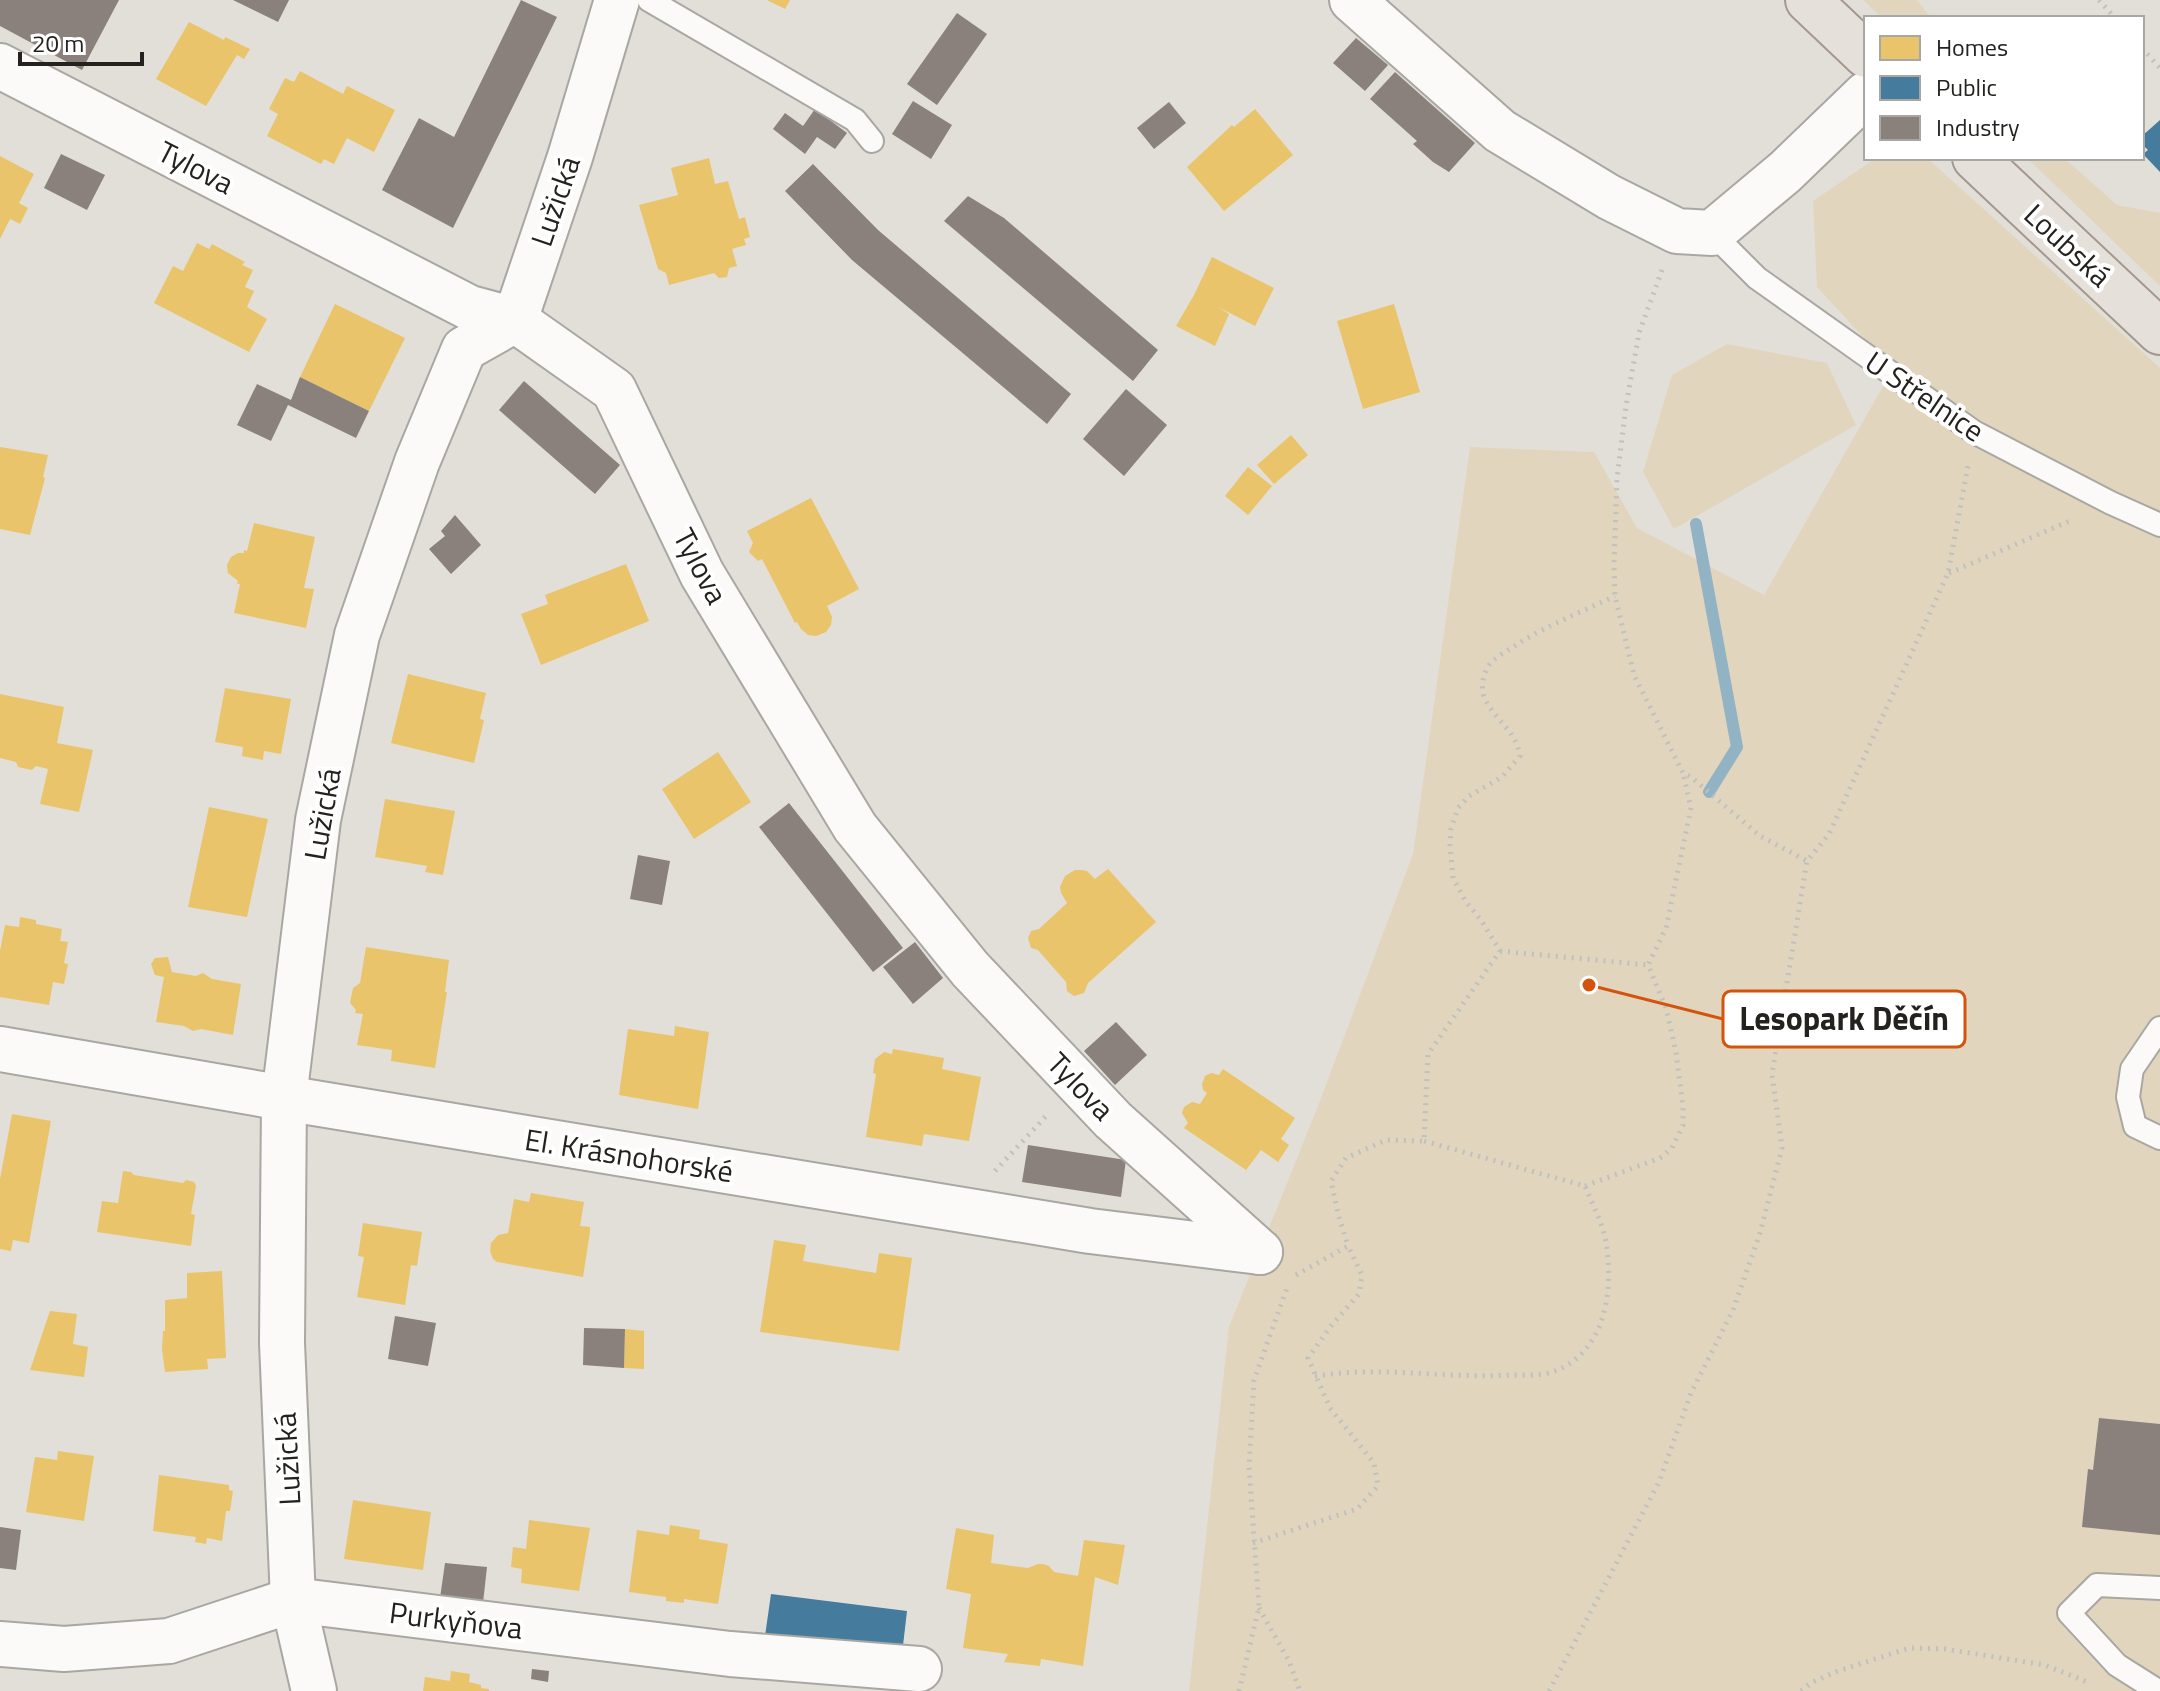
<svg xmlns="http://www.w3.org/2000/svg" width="2160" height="1691" viewBox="0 0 2160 1691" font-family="'Titillium Web',sans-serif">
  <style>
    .green { fill: #e1d6bd }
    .homes { fill: #e9c46a }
    .public { fill: #457b9d }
    .industry { fill: #8a817c }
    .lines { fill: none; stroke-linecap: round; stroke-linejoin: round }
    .stream { stroke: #92b3c4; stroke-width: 12 }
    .lane-casing { stroke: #a9a7a2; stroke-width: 26 }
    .street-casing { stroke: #a9a7a2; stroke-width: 48 }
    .primary-casing { stroke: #a4988e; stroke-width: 48 }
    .path { stroke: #c0c0be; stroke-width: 5; stroke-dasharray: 2 6; stroke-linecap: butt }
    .lane { stroke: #fbfaf9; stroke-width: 22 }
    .street { stroke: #fbfaf9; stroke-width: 44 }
    .primary { stroke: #e6e0db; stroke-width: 44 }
    .labels { text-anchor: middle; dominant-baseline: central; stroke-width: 8; stroke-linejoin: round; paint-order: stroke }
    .street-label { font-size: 30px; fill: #24221e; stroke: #fff }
    .leader { fill: none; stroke: #d4540e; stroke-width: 3 }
    .callout-dot { fill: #d4540e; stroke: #fff; stroke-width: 3 }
    .callout { fill: #fff; stroke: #d4540e; stroke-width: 3 }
    .callout-label { font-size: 32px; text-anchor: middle; font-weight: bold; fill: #24221e }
  </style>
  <rect width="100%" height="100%" fill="#e2dfd8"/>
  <g class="green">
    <path d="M1863,0H1917L1931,18H1882Z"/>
    <path d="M1876,158H1927L2160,368V1691H1189L1229,1327L1318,1106L1413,854L1470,447L1594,452L1637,528L1764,595L1893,369L1817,287L1813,201Z"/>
    <path d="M2027,158H2064L2117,205L2160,213V286Z"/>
    <path d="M1727,344L1827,363L1856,425L1674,529L1643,472L1672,375Z"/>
  </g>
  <g class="homes">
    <path d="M767,0H790L785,9Z"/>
    <path d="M189,22L224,40L225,37L250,49L244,59L237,55L206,106L156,79Z"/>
    <path d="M300,71L343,94L347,86L395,110L374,152L347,138L334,164L324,159L321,164L267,136L278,114L269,109L285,78L294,82Z"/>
    <path d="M1255,109L1293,155L1224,211L1187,167L1232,125L1234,127Z"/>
    <path d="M0,156L34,174L19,203L28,208L20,224L10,219L0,239Z"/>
    <path d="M709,158L715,184L728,181L739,219L745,217L750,237L744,239L746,245L732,249L737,266L729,268L727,277L719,278L714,273L669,285L666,273L658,269L639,205L678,195L671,168Z"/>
    <path d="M197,243L209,249L212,244L245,262L242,265L253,270L245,287L254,291L247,307L267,319L249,352L154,303L173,266L183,271Z"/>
    <path d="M1212,257L1274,288L1255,326L1218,307L1229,314L1215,346L1176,326L1194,295Z"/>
    <path d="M335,304L405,338L369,411L300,377Z"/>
    <path d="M1394,304L1420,392L1363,409L1337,321Z"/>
    <path d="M1291,435L1308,455L1274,484L1257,465Z"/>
    <path d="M0,447L48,455L43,477L45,478L30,535L0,529Z"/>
    <path d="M1248,467L1272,486L1248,515L1225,496Z"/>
    <path d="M811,498L859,589L827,606L832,617L831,625L826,632L816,636L808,635L801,629L797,622L795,623L762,559L758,561L749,552L753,543L747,531Z"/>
    <path d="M254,523L315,537L304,588L314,589L306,628L234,613L240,584H237L238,581L228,573L227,565L231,557L238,553H244V550L247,551Z"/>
    <path d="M626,564L649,621L541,665L521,614L548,604L545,595Z"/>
    <path d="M408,674L486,693L480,719L484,720L474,763L391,743Z"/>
    <path d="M225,688L291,699L281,754L264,751L263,760L242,756L243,747L215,742Z"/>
    <path d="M0,694L64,707L57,743L93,750L79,812L40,804L48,769L36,766L32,770L18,767L16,762L0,758Z"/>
    <path d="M718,752L751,802L694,839L662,789Z"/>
    <path d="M385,799L455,811L443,875L425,872L427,866L375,857Z"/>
    <path d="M209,807L268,819L247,917L188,907Z"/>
    <path d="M1108,869L1156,922L1088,983L1084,993L1074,996L1067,991L1066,982L1038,950L1031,948L1028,938L1031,931L1039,929L1067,903L1061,893L1060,887L1065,876L1075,870H1081L1087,871L1095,879Z"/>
    <path d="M20,917L36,920V924L62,929L60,941L68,942L64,963L68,964L64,984L53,982L49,1005L0,997V951L5,925L19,927Z"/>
    <path d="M366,947L449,960L445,992H447L435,1068L391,1061L392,1050L357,1045L363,1014L355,1013L356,1010L350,1003L353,988L360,983Z"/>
    <path d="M168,957L172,972L196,976L203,973L212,979L241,984L233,1035L201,1029L193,1031L184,1026L156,1022L164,977L155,975L151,964L155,958Z"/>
    <path d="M675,1026L709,1032L698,1109L619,1095L628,1029L674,1036Z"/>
    <path d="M893,1049L944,1058L942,1069L981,1077L969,1141L924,1134L922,1146L866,1137L876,1074L873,1073L875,1059L884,1052L892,1054Z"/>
    <path d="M1223,1069L1295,1118L1281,1139L1289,1145L1278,1162L1261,1150L1246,1170L1184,1128L1188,1123L1182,1113L1184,1107L1192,1102L1200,1104L1207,1093L1203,1090L1202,1084L1205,1076L1211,1073L1219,1075Z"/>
    <path d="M12,1114L51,1121L29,1243L13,1240L11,1251L0,1249V1179Z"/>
    <path d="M123,1171L131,1172L134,1175L183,1183L186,1180L194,1182L196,1186L191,1214L195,1215L191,1246L97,1232L102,1201L118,1203Z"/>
    <path d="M531,1193L584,1202L580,1226L590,1227V1232L583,1277L497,1262L493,1259L490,1251L491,1243L498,1235L508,1233L514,1199L529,1202Z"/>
    <path d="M363,1223L422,1232L417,1266L411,1265L405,1305L357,1297L364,1257L358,1256Z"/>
    <path d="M774,1240L806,1245L803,1261L876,1273L879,1253L912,1258L899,1351L760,1332Z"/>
    <path d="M222,1271L226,1358L207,1359L208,1369L165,1372L162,1349L163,1331H165V1300L187,1298V1273Z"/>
    <path d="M50,1311L77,1314L73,1344L88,1347L84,1377L30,1370Z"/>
    <path d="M625,1329L644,1331V1369L624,1368Z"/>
    <path d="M58,1451L94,1456L84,1521L26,1512L35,1457L57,1460Z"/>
    <path d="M159,1475L229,1485V1490L233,1491L230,1511H226L222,1541L207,1538L206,1544L195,1542L196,1537L153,1531Z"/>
    <path d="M353,1500L431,1512L423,1570L344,1559Z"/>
    <path d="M529,1520L590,1528L579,1591L521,1583L522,1569L511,1567L513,1547L526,1549Z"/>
    <path d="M670,1525L700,1530L699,1539L728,1544L718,1604L684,1599V1603L666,1601V1597L629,1592L637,1530L669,1535Z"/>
    <path d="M956,1528L994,1535L991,1563L1028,1568L1038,1564H1043L1049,1566L1054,1572L1078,1576L1084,1540L1125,1545L1118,1585L1095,1577L1083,1666L1041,1659L1040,1666L1004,1662L1008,1654L963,1648L971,1594L946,1589Z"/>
    <path d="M451,1671L470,1674L469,1682L481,1685V1688L489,1689V1691H423L425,1677L450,1681Z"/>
  </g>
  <g class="public">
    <path d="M2160,120V172L2143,154L2148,150L2142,144V136Z"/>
    <path d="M771,1594L907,1611L902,1654L765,1636Z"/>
  </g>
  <g class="industry">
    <path d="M0,0H119L82,70L0,26Z"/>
    <path d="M233,0H289L278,22Z"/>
    <path d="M521,0L557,17L453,228L382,190L419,118L454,137Z"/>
    <path d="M957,13L987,34L937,105L907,84Z"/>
    <path d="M1356,38L1388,65L1365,91L1333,63Z"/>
    <path d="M1395,72L1475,143L1449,172L1433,162L1413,144L1417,141L1370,99Z"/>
    <path d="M913,101L952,125L931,159L892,134Z"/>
    <path d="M1169,102L1186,123L1154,149L1137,128Z"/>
    <path d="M815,109L847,133L835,149L817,137L805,154L773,129L785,113L803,126Z"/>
    <path d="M61,154L105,175L87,210L44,188Z"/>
    <path d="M813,164L878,230L1071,394L1047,424L852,260L785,191Z"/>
    <path d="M968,196L1004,218L1158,350L1133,381L944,221Z"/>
    <path d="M300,377L369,411L356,438L288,405L271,441L237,425L257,384L291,400Z"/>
    <path d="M524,381L620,465L595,494L499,410Z"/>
    <path d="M1126,389L1167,425L1124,476L1083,439Z"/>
    <path d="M455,515L481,545L451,574L429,549L445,536L441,531Z"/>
    <path d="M789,803L903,948L873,972L759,827Z"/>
    <path d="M638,855L670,861L662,905L630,899Z"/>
    <path d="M915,942L943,978L913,1004L883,967Z"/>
    <path d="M1116,1022L1147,1055L1115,1085L1084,1051Z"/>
    <path d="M1028,1145L1126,1160L1121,1197L1022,1182Z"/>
    <path d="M395,1316L436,1323L428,1366L388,1359Z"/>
    <path d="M584,1328L625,1329L624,1368L583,1365Z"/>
    <path d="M2099,1418L2160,1424V1535L2082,1527L2088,1469L2093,1470Z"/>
    <path d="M0,1527L21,1530L16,1570L0,1568Z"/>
    <path d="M445,1563L487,1567L483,1603L440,1598Z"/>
    <path d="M532,1669L549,1671L548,1682L531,1679Z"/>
  </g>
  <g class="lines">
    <path class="stream" d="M1696,524L1737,747L1709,792"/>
    <defs>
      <g id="lane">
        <path d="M649,0L855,120L872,141"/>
        <path d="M1712,233L1757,278L1974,432L2111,503L2160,525"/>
        <path d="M2160,1028L2132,1069L2128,1097L2135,1126L2160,1138"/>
        <path d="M2158,1691L2117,1665L2069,1613L2097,1585L2160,1588"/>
      </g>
      <g id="street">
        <path d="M1352,0L1500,131L1609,197L1677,231L1712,233L1785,172L1866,94"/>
        <path d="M0,66L470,308L515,320L614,390L702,574L855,827L970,969L1113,1120L1260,1252"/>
        <path d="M0,1049L284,1098L1090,1231L1260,1252"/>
        <path d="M0,1644L64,1649L169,1641L293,1600L730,1654L919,1669"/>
        <path d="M314,1691L293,1600L282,1343L284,1098L318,820L357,635L417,462L464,349L515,320L570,157L617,0"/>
      </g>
      <g id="primary">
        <path d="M1808,0L1866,55"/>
        <path d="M1975,158L2160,332"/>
      </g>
    </defs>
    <use href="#lane" class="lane-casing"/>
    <use href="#street" class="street-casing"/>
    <use href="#primary" class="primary-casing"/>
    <g class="path">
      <path d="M2099,0L2115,18"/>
      <path d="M2142,48L2160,68"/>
      <path d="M1662,270L1639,333L1626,406L1617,479L1614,566L1615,596L1634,675L1683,773L1691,777L1760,836L1807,861"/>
      <path d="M1949,573L2072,520"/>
      <path d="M1500,951L1648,965"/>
      <path d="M995,1171L1048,1114"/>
      <path d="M1585,1186L1660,1158L1672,1148L1683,1125V1107L1676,1052L1666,1008L1648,965L1666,928L1691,808L1683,773"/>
      <path d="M1296,1275L1348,1246L1338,1214L1331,1181L1346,1158L1386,1140L1424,1141L1428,1054L1500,951L1481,920L1466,902L1453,878L1450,846L1451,829L1458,808L1469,796L1502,777L1520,756C1516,730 1496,722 1485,699C1480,688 1483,673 1490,664C1495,658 1503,653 1510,649C1542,627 1580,613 1615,596"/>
      <path d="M1315,1376C1331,1374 1347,1372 1363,1372C1412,1371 1461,1378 1510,1375C1523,1375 1540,1376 1552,1372C1607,1354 1615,1286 1605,1237C1601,1220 1592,1203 1585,1186L1424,1141"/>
      <path d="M1253,1543L1357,1509L1378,1486L1374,1463L1330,1408L1308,1358L1331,1326L1359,1294L1362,1275L1348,1246"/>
      <path d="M1259,1608L1289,1661L1300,1691"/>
      <path d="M1239,1691L1259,1607L1249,1467L1254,1380L1288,1285"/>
      <path d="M1549,1691L1659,1482L1691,1393L1733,1310L1760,1233L1782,1148L1772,1074L1807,861L1829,834L1948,573L1968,466"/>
      <path d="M1801,1691L1811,1683L1835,1672L1909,1648L1945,1649L2045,1665L2087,1682"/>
    </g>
    <use href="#lane" class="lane"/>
    <use href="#street" class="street"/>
    <use href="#primary" class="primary"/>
  </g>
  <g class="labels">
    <g class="street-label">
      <text transform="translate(196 167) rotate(27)">Tylova</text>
      <text transform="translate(555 201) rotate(-71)">Lužická</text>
      <text transform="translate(2068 245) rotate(43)">Loubská</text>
      <text transform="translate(1925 396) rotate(34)">U Střelnice</text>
      <text transform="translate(701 566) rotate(62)">Tylova</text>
      <text transform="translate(322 814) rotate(-80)">Lužická</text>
      <text transform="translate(1081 1086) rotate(46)">Tylova</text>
      <text transform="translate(629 1155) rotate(9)">El. Krásnohorské</text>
      <text transform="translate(287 1459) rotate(-93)">Lužická</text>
      <text transform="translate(456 1620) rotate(7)">Purkyňova</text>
    </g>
  </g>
  <path class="leader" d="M1589 985L1723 1019"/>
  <circle class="callout-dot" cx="1589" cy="985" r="8"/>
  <rect class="callout" x="1723" y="991" width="242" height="56" rx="8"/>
  <g class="callout-label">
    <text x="1844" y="1030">Lesopark Děčín</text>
  </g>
  <rect x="1864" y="16" width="280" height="144" fill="#ffffff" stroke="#a7a7a5" stroke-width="2"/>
  <rect x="1880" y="36" width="40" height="24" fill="#e9c46a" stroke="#a7a7a5" stroke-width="2"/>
  <text x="1936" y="56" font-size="24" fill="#24221e">Homes</text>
  <rect x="1880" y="76" width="40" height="24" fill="#457b9d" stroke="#a7a7a5" stroke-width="2"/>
  <text x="1936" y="96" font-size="24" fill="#24221e">Public</text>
  <rect x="1880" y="116" width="40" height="24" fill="#8a817c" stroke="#a7a7a5" stroke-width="2"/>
  <text x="1936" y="136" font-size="24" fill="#24221e">Industry</text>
  <path d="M20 52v12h122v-12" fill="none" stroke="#24221e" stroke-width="4"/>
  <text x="32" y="52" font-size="24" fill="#24221e" stroke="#ffffff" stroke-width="6" paint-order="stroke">20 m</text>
</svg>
